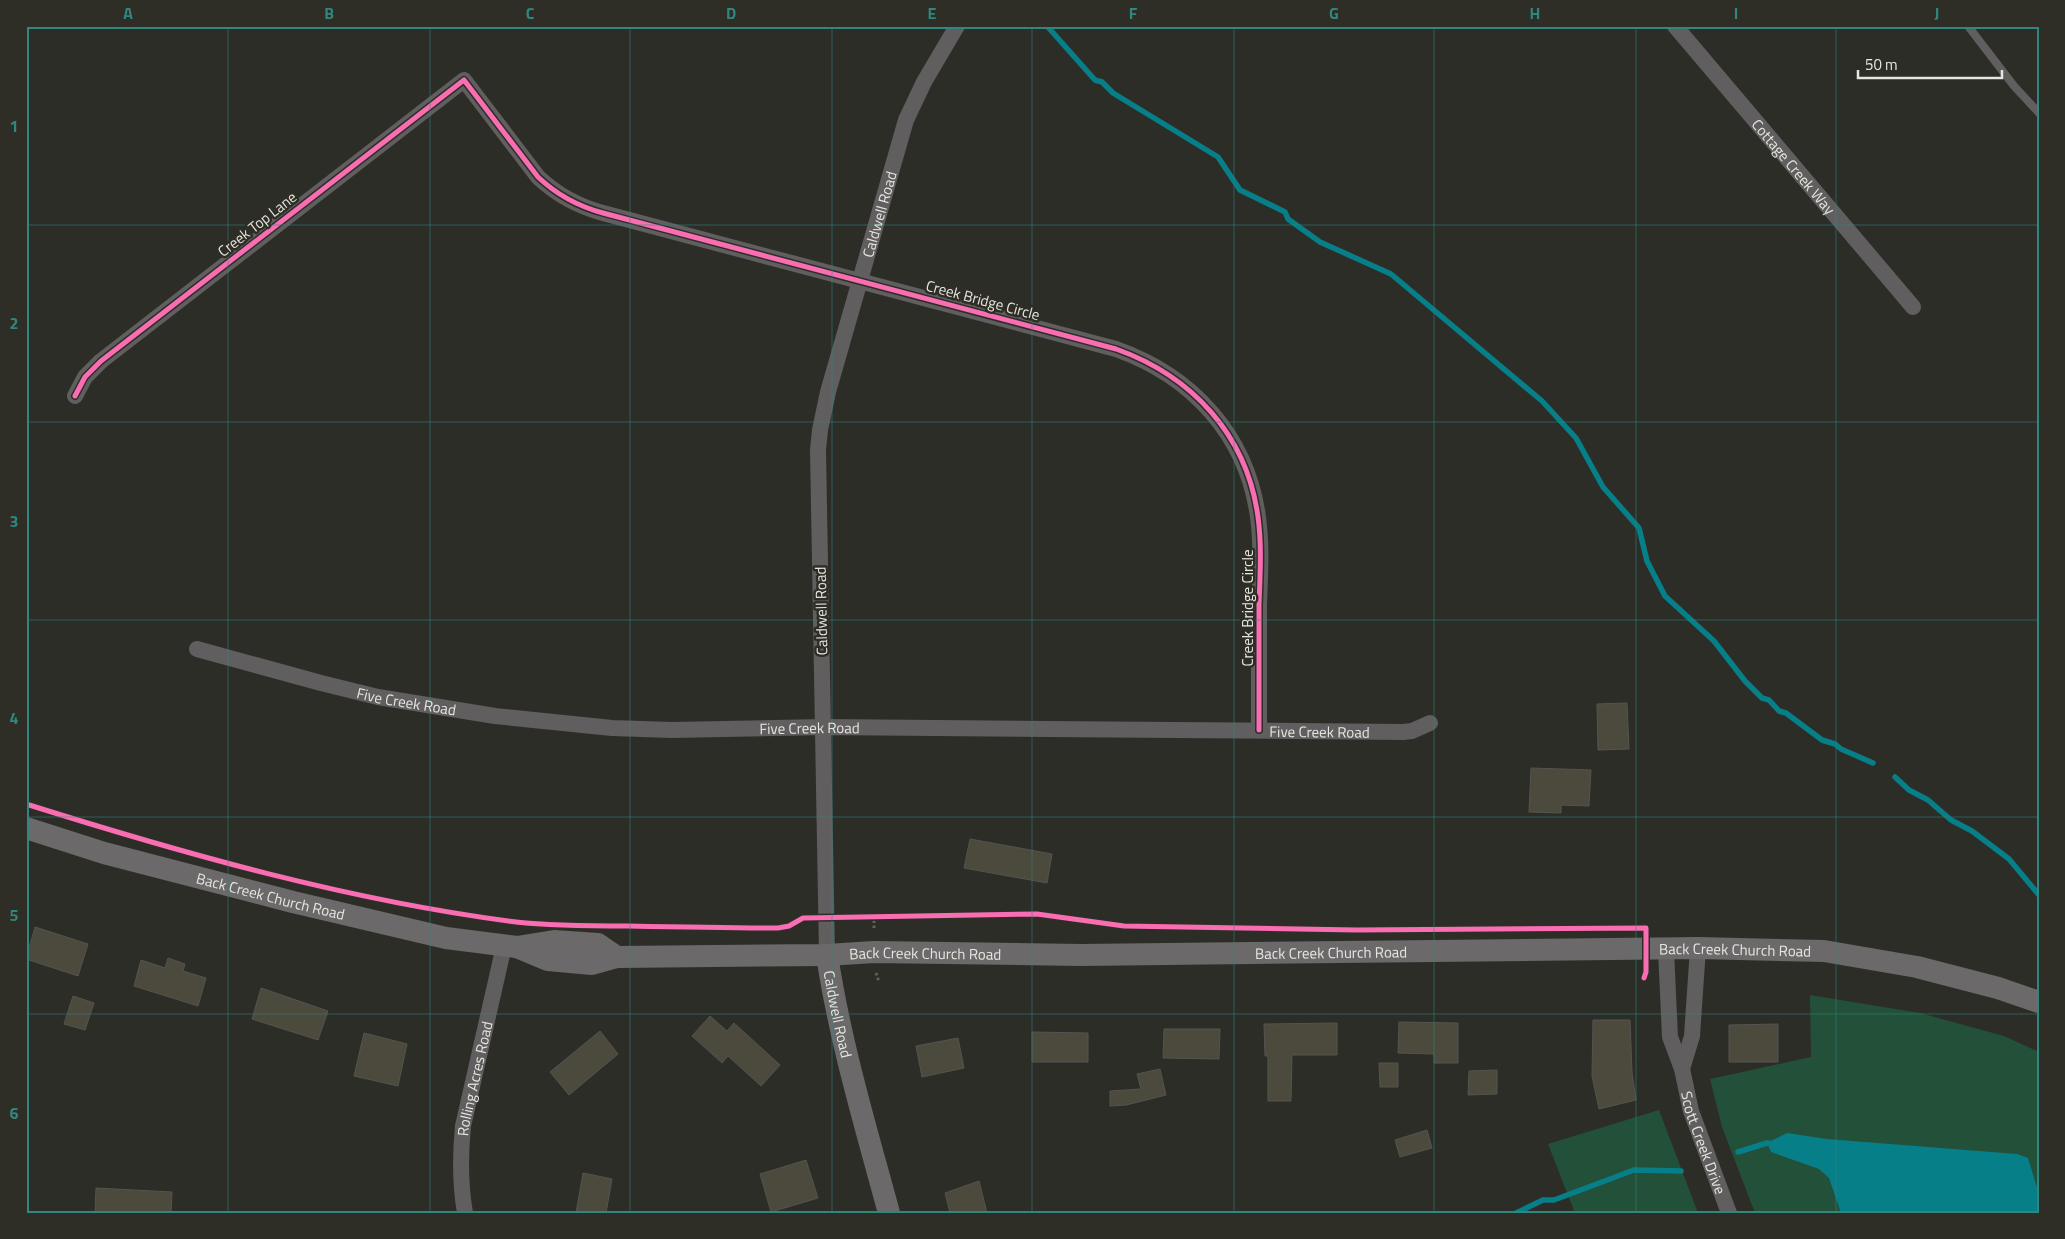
<svg xmlns="http://www.w3.org/2000/svg" width="2065" height="1239" viewBox="0 0 2065 1239" font-family="'Titillium Web',sans-serif">
  <style>
    .green { fill: #225039 }
    .water { fill: #067f88 }
    .lines { fill: none; stroke-linecap: round; stroke-linejoin: round }
    .stream { stroke: #067f88; stroke-width: 5.5 }
    .building { fill: #4b4a3d; stroke: #545450 }
    .path { stroke: #62615e; stroke-width: 3; stroke-dasharray: 2.5 2.5; stroke-linecap: butt }
    .lane { stroke: #605e5e; stroke-width: 8 }
    .street { stroke: #605e5e; stroke-width: 16 }
    .secondary { stroke: #6b6969; stroke-width: 22 }
    .cycleway-casing { stroke: #2f2e26; stroke-width: 8 }
    .cycleway { stroke: #f96db3; stroke-width: 5 }
    .grid { fill: none; stroke: #2f877f; stroke-width: 1; stroke-opacity: 0.55 }
    .labels { text-anchor: middle; dominant-baseline: central; stroke-width: 5; stroke-linejoin: round; paint-order: stroke }
    .street-label { font-size: 15px; fill: #e6e6e0; stroke: #2f2e26 }
    .neatline { fill: none; stroke: #2f877f; stroke-width: 2 }
    .grid-label { font-size: 16px; text-anchor: middle; font-weight: bold; fill: #2f877f }
  </style>
  <rect width="100%" height="100%" fill="#2d2d28"/>
  <g class="green">
    <path d="M1810,995L1920,1013L2004,1036L2039,1052V1213H1755L1722,1127L1710,1079L1811,1057Z"/>
    <path d="M1659,1110L1698,1213H1575L1548,1144Z"/>
  </g>
  <path class="water" d="M1787,1133L1827,1139L2017,1154L2028,1158L2039,1194V1213H1841L1829,1178L1819,1169L1771,1152L1767,1143Z"/>
  <g class="lines">
    <g class="stream">
      <path d="M1047,26L1095,80L1102,82L1113,93L1218,157L1240,190L1285,212L1288,219L1320,242L1391,274L1542,401L1576,438L1603,487L1639,528L1647,561L1665,596L1714,641L1745,681L1762,698L1769,700L1779,711L1786,713L1822,740L1835,744L1841,749L1873,763"/>
      <path d="M1895,777L1909,790L1928,800L1951,820L1972,831L2009,859L2039,895"/>
      <path d="M1738,1152L1767,1143L1775,1144"/>
      <path d="M1516,1213L1543,1200H1554L1634,1170L1681,1171"/>
    </g>
  </g>
  <g class="building">
    <path d="M1627,703L1629,749L1598,750L1597,704Z"/>
    <path d="M1531,768L1591,770L1589,806L1561,805V813L1529,812Z"/>
    <path d="M970,839L1052,854L1047,883L964,868Z"/>
    <path d="M35,927L88,944L78,976L26,959Z"/>
    <path d="M168,958L185,964L183,971L206,978L198,1006L134,986L141,960L165,968Z"/>
    <path d="M261,988L328,1011L318,1040L252,1019Z"/>
    <path d="M73,996L94,1003L85,1030L64,1024Z"/>
    <path d="M710,1016L727,1031L734,1023L780,1065L761,1086L728,1056L722,1063L692,1036Z"/>
    <path d="M1593,1020H1630L1632,1072L1636,1100L1599,1109L1592,1076Z"/>
    <path d="M1399,1022L1458,1023V1063H1434V1054L1398,1053Z"/>
    <path d="M1337,1023V1055H1292L1291,1101H1268V1056H1265L1264,1024Z"/>
    <path d="M1778,1024V1062H1729V1025Z"/>
    <path d="M1164,1029H1220L1219,1059L1163,1058Z"/>
    <path d="M600,1031L618,1054L569,1095L550,1072Z"/>
    <path d="M1032,1032L1088,1033V1062H1032Z"/>
    <path d="M364,1033L407,1044L398,1086L354,1076Z"/>
    <path d="M958,1038L964,1068L922,1077L916,1046Z"/>
    <path d="M1379,1063H1398V1087H1380Z"/>
    <path d="M1160,1069L1166,1095L1126,1105L1110,1106V1091L1141,1089L1137,1074Z"/>
    <path d="M1497,1070V1094L1468,1095L1469,1071Z"/>
    <path d="M1427,1130L1432,1148L1400,1157L1395,1140Z"/>
    <path d="M806,1160L818,1198L771,1212L760,1174Z"/>
    <path d="M583,1173L612,1179L606,1213H576Z"/>
    <path d="M979,1181L987,1213H950L945,1193Z"/>
    <path d="M96,1188L172,1192L171,1213H95Z"/>
  </g>
  <g class="lines">
    <g class="path">
      <path d="M874,928V917"/>
      <path d="M876,973L879,982"/>
    </g>
    <path class="lane" d="M1968,26L2014,86L2039,113"/>
    <g class="street">
      <path id="s1" d="M1675,26L1913,307"/>
      <path d="M75,396L85,377L101,361L464,80L538,177C557,195 577,206 603,213L1116,349C1192,376 1247,435 1258,517C1262,546 1260,576 1259,605C1259,647 1259,688 1259,730"/>
      <path id="s2" d="M197,649L321,683L378,697L495,716L612,728L672,730L824,727L1403,732L1412,731L1430,723"/>
      <path id="s3" d="M1666,950L1670,1037L1682,1069L1691,1111L1729,1213"/>
      <path id="s4" d="M827,955L818,450L820,430L828,392L906,120L924,82L957,26"/>
      <path d="M1682,1069L1692,1036L1698,948"/>
      <path id="s5" d="M465,1213C460,1184 460,1156 463,1126L504,946"/>
    </g>
    <g class="secondary">
      <path id="s6" d="M26,828L104,853L293,902L446,938L517,947L554,941L598,944L617,957"/>
      <path id="s7" d="M517,947L548,960L592,964L617,957L827,955L874,952L1081,955L1698,948L1824,951L1917,967L1998,988L2039,1002"/>
      <path id="s8" d="M827,955C840,1042 866,1128 889,1213"/>
    </g>
    <defs>
      <g id="cycleway">
        <path d="M75,396L85,377L101,361L464,80L538,177C557,195 577,206 603,213L1116,349C1192,376 1247,435 1258,517C1262,546 1260,576 1259,605C1259,647 1259,688 1259,730"/>
        <path d="M26,804C185,854 351,901 516,922C553,926 591,926 628,926C678,927 728,928 778,928L789,926L803,918L1037,914L1124,926L1357,930L1646,928V972L1644,978"/>
      </g>
    </defs>
    <use href="#cycleway" class="cycleway-casing"/>
    <use href="#cycleway" class="cycleway"/>
  </g>
  <path class="grid" d="M228,26V1213M430,26V1213M630,26V1213M832,26V1213M1032,26V1213M1234,26V1213M1434,26V1213M1636,26V1213M1836,26V1213M26,225H2039M26,422H2039M26,620H2039M26,817H2039M26,1014H2039"/>
  <g class="labels">
    <g class="street-label">
      <text stroke="none"><textPath href="#s1" startOffset="184">Cottage Creek Way</textPath></text>
      <text stroke="none"><textPath href="#s4" startOffset="749">Caldwell Road</textPath></text>
      <text transform="translate(257 224) rotate(-38)">Creek Top Lane</text>
      <text transform="translate(983 300) rotate(15)">Creek Bridge Circle</text>
      <text transform="translate(1247 608) rotate(-90)">Creek Bridge Circle</text>
      <text transform="translate(821 611) rotate(-91)">Caldwell Road</text>
      <text stroke="none"><textPath href="#s2" startOffset="216">Five Creek Road</textPath></text>
      <text stroke="none"><textPath href="#s2" startOffset="621">Five Creek Road</textPath></text>
      <text stroke="none"><textPath href="#s2" startOffset="1131">Five Creek Road</textPath></text>
      <text stroke="none"><textPath href="#s6" startOffset="254">Back Creek Church Road</textPath></text>
      <text stroke="none"><textPath href="#s7" startOffset="1222">Back Creek Church Road</textPath></text>
      <text stroke="none"><textPath href="#s7" startOffset="818">Back Creek Church Road</textPath></text>
      <text stroke="none"><textPath href="#s7" startOffset="412">Back Creek Church Road</textPath></text>
      <text stroke="none"><textPath href="#s8" startOffset="60">Caldwell Road</textPath></text>
      <text stroke="none"><textPath href="#s5" startOffset="136">Rolling Acres Road</textPath></text>
      <text stroke="none"><textPath href="#s3" startOffset="198">Scott Creek Drive</textPath></text>
    </g>
  </g>
  <rect width="2065" height="1239" fill="none" stroke="#2f2e26" stroke-width="55"/>
  <path d="M1858 70v8h144v-8" fill="none" stroke="#e6e6e0" stroke-width="2.5"/>
  <text x="1865" y="70" font-size="15" fill="#e6e6e0" stroke="#2f2e26" stroke-width="4" paint-order="stroke">50 m</text>
  <rect x="28" y="28" width="2010" height="1184" class="neatline"/>
  <g class="grid-label">
    <text x="128" y="19">A</text>
    <text x="329" y="19">B</text>
    <text x="530" y="19">C</text>
    <text x="731" y="19">D</text>
    <text x="932" y="19">E</text>
    <text x="1133" y="19">F</text>
    <text x="1334" y="19">G</text>
    <text x="1535" y="19">H</text>
    <text x="1736" y="19">I</text>
    <text x="1937" y="19">J</text>
    <text x="14" y="132">1</text>
    <text x="14" y="329">2</text>
    <text x="14" y="527">3</text>
    <text x="14" y="724">4</text>
    <text x="14" y="921">5</text>
    <text x="14" y="1119">6</text>
  </g>
</svg>
